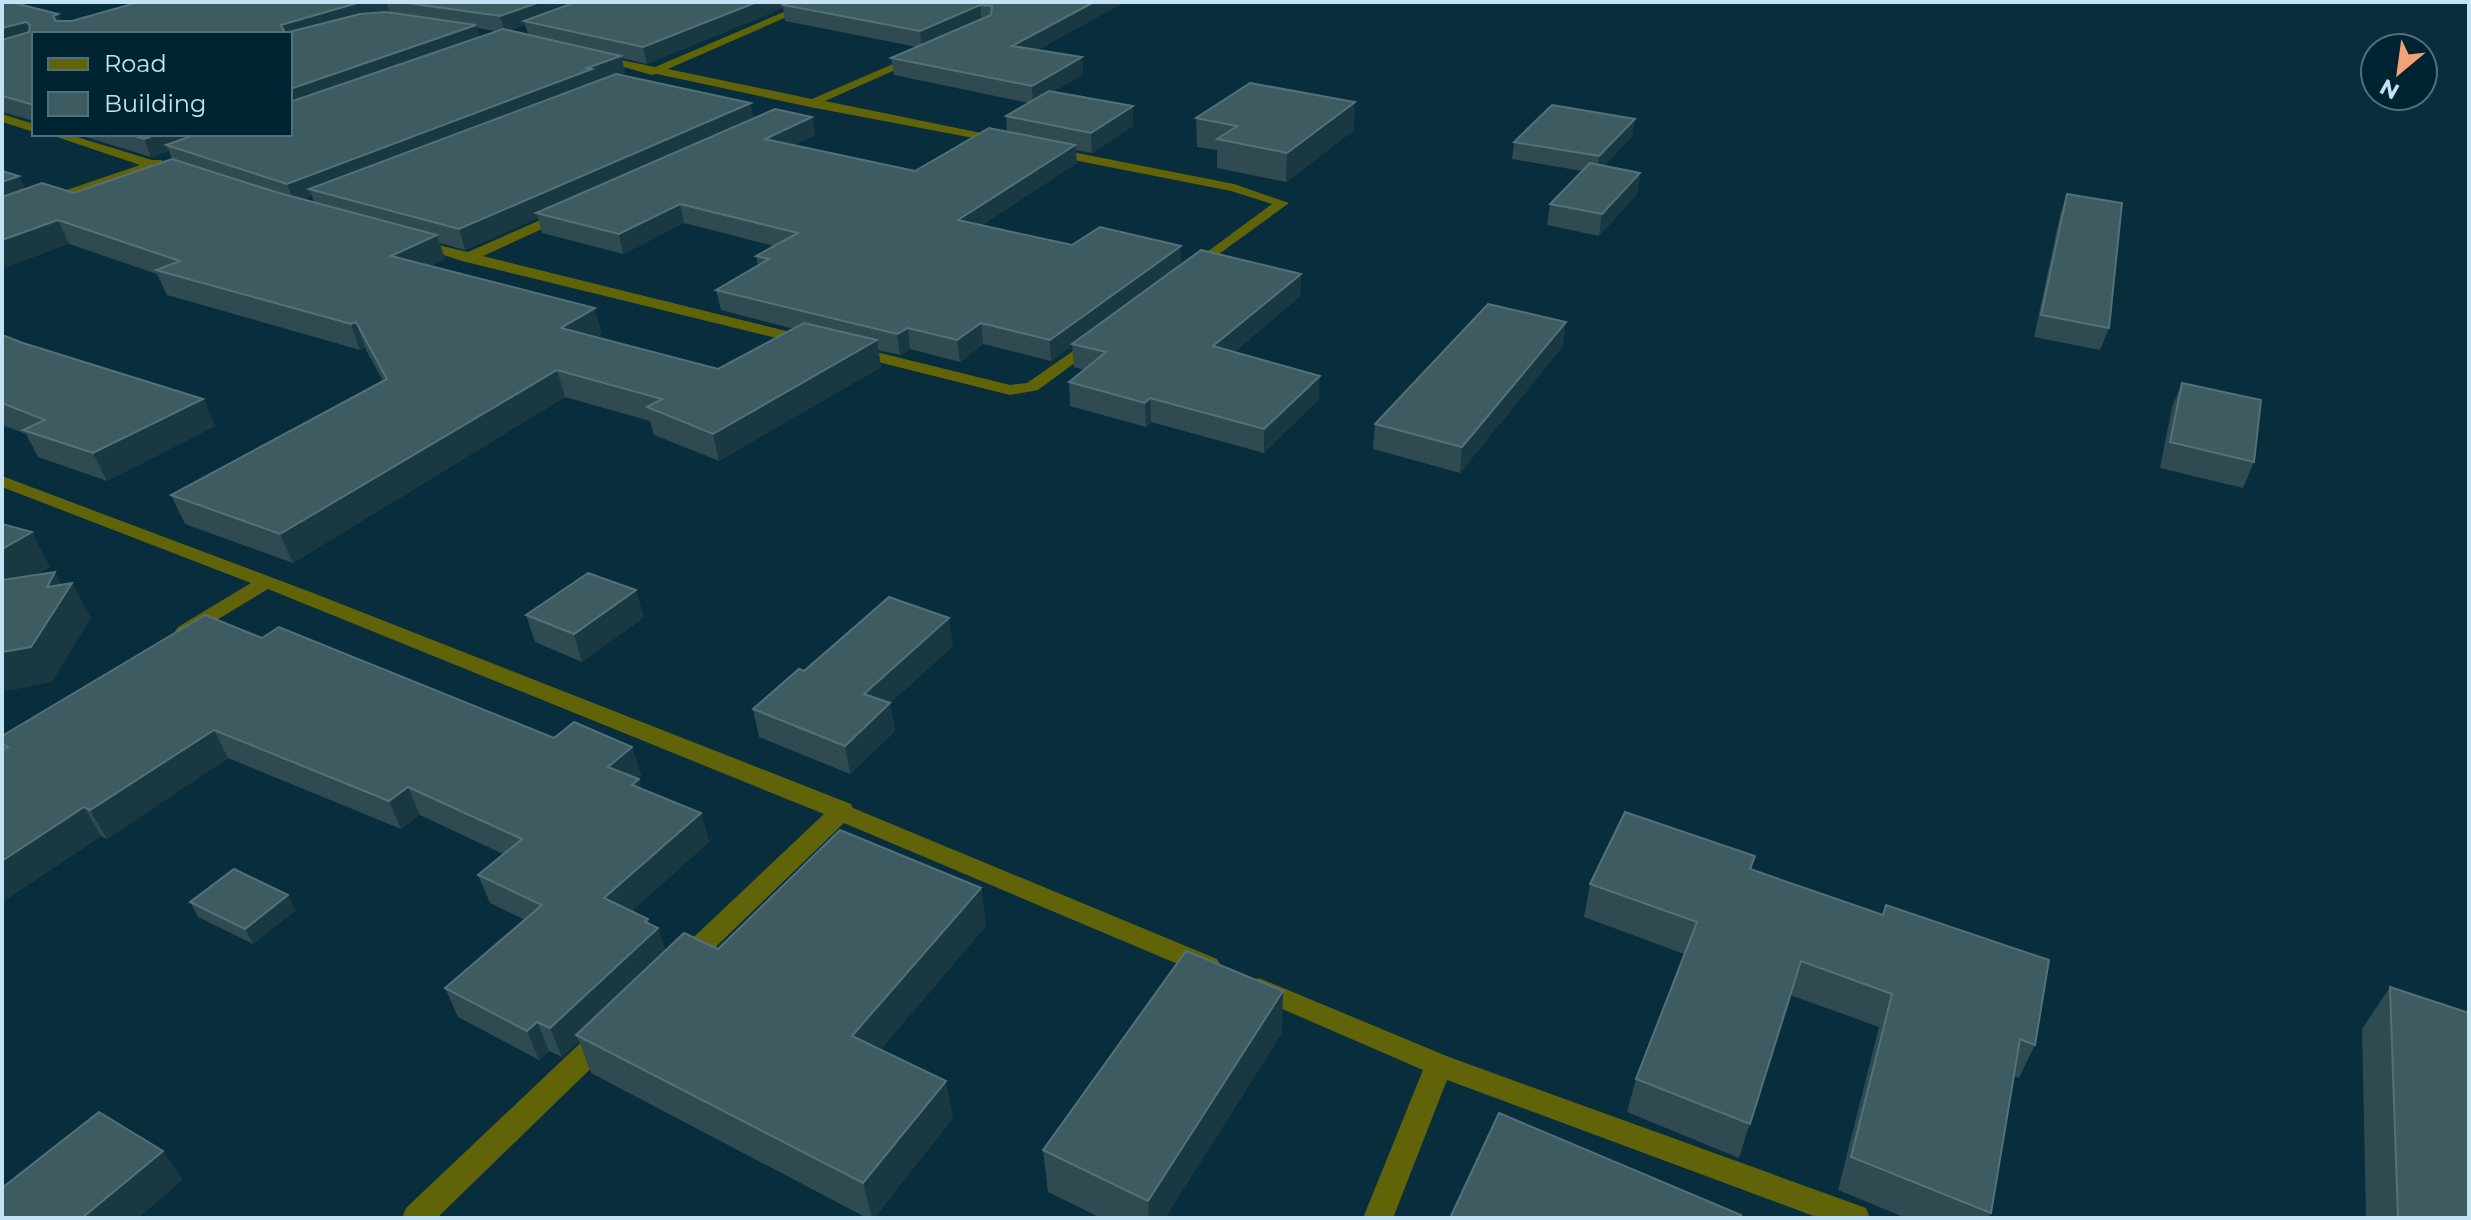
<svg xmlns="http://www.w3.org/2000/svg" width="2471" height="1220" viewBox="0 0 2471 1220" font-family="Montserrat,sans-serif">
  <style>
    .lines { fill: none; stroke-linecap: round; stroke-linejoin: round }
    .minor { fill: #606308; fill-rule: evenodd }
    .wall { fill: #2f4a50; fill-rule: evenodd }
    .shaded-wall { fill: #193841 }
    .building { fill: #3f5b62; stroke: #547079; stroke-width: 2 }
  </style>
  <rect width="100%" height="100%" fill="#082d3c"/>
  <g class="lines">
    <g class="minor">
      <path d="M807,2H821L668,69L812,99L916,54L921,57L920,59L825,101L1001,137L1005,138V144L810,107L657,74L652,75L592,58L597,55L655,67Z"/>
      <path d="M2,114L34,124V132L2,122Z"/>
      <path d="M48,134H67L152,160H161L186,173L180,177L153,169L2,221V212L140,165Z"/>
      <path d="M1052,148L1234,184L1289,203L1193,273L1188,272V266L1272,204L1231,191L1048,155V149Z"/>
      <path d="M561,211L568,215L566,218L483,256L815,338L817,341L809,346L462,261L410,244L417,240L468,252Z"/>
      <path d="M1093,337L1101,342L1099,345L1038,390L1010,395L850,355L848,352L856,347L1010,385L1027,383Z"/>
      <path d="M2,476L313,593L851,804L853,808L1217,959L1221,966L1217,973L1208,976L1199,973L844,823L696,966L687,969L678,966L674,959L678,952L824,814L268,589L192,635H178L175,631L178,627L251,583L2,487Z"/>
      <path d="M1259,978L1449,1057L1866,1208L1870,1218H1819L1447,1080L1393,1218H1363L1423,1070L1250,995L1246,988L1250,981Z"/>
      <path d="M603,1028L613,1031L617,1039L613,1047L437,1218H402L406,1208L593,1031Z"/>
    </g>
  </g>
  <g class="wall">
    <path d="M2,2L58,14L61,21H72L139,2H1125L1037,50L1082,57L1083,74L1053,92L1133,106V126L1092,153L1076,150L1077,163L982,225L1072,245L1181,265L1301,274L1300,296L1234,352L1319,399L1264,453L1151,422L1146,427L1070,406L1069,382L1084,370L1074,367L1072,346L1051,361L983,344L960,362L910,349L900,355L878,350L881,367L719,461L654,435L650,421L565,397L293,563L185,524L171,495L383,381L365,348L360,350L167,295L157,274L69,244L25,189L74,193L172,159L169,151L151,157L76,134H290V34H34V121L2,112ZM783,8L785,21L917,47L891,58L894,75L1029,103L1006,116L1007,132L915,171L794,145L815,135L812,117L754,119L620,75L625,73L622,58L647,64ZM525,25L528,34L510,30ZM477,28L495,31H497L479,37ZM312,196L314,203L302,200ZM538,218L542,233L623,254L684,223L774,246L756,256L758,265L716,290L721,310L794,329L718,369L596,337L602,334L430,266L445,259L440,243L465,250Z"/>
    <path d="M1196,118L1354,130L1286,182L1217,168V150L1197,147Z"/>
    <path d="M1635,119L1632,136L1604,166L1640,173L1637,194L1599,236L1547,225L1550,204L1582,171L1512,159L1514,142Z"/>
    <path d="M2067,194L2109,328L2100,350L2034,337L2060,215Z"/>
    <path d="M2,335L23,343L203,399L215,426L107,481L38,457L26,434L2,425Z"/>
    <path d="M1563,346L1460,473L1373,449L1375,424Z"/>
    <path d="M2182,383L2254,462L2243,488L2160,468L2172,407Z"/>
    <path d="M526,615L644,617L582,662L535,642Z"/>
    <path d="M262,638L554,738L632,747L641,775L637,779H639L641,789L701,813L709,842L631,911L648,919L666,951L718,949L981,888L986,926L881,1049L953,1118L874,1218H867L591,1073L579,1041L562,1057L549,1051L539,1060L458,1017L445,988L525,920L490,903L478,875L503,854L420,815L401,829L228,758L107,839L101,836L2,902V736Z"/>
    <path d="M953,646L890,703L895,731L850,774L759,737L753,709L804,671Z"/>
    <path d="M1755,856L1751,870L1883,915L1886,905L2035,1045L2019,1078L2014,1076L1991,1213L1988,1218H1906L1838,1190L1879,1027L1790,995L1739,1158L1627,1112L1636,1079L1684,954L1584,917L1590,884Z"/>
    <path d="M190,902L296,910L253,944L198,917Z"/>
    <path d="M2390,987L2469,1218H2366L2362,1029Z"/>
    <path d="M1282,1033L1165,1218H1101L1048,1192L1043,1150Z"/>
  </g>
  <g class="shaded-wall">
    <path d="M359,2H386L391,16L285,34L281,25Z"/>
    <path d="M540,2H590L524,21L525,25L505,32L500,16Z"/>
    <path d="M757,2H799L783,5V8L647,64L643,47Z"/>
    <path d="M1094,2H1125L1014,62L1012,46Z"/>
    <path d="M980,5L982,21L922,48L920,31Z"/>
    <path d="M58,14L65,30L60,32L53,16Z"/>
    <path d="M26,22L33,38L2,47V28Z"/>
    <path d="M476,25L481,41L290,109V89Z"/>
    <path d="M621,56L625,73L309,189L312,196L294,203L287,184Z"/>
    <path d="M1082,57L1083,74L1033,104L1032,86Z"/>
    <path d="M1355,102L1354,130L1286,182L1287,153Z"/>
    <path d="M751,103L754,122L536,213L538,218L465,250L459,229Z"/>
    <path d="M1133,106V126L1092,153L1091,133Z"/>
    <path d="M812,117L815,135L769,158L765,139Z"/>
    <path d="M1635,119L1632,136L1596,174L1599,156Z"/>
    <path d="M158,134H218L166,145L169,151L151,157L144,139Z"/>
    <path d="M1075,145L1077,163L960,239L958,220Z"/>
    <path d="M1640,173L1637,194L1599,236L1602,214Z"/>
    <path d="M19,176L30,199L2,209V182Z"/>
    <path d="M680,204L684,223L623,254L619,234Z"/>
    <path d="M58,220L69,244L2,269V240Z"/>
    <path d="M437,235L445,259L399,281L391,256Z"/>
    <path d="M1181,246V267L1072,344V346L1051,361L1050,340Z"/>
    <path d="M1301,274L1300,296L1213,369V346Z"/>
    <path d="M595,308L602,334L568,354L561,328Z"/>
    <path d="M356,322L365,348L360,350L351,324Z"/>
    <path d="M1566,322L1563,346L1460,473L1462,447Z"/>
    <path d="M981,323L983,344L960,362L957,340Z"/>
    <path d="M908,328L910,349L900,355L897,334Z"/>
    <path d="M877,340L881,367L719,461L713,434Z"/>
    <path d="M557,370L565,397L293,563L280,534Z"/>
    <path d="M1320,376L1319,399L1264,453V429Z"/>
    <path d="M1150,398L1151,422L1146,427L1145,403Z"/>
    <path d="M203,399L215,426L107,481L93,453Z"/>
    <path d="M32,532L50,567L2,595V549Z"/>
    <path d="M55,572L66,593L72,583L91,618L52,682L2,692V652L47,587Z"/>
    <path d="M636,590L644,617L582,662L574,634Z"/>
    <path d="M949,618L953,646L869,722L864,694Z"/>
    <path d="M890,703L895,731L850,774L845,746Z"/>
    <path d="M214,730L228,758L107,839L90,810Z"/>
    <path d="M632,747L641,775L617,795L608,767Z"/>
    <path d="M639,779L647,807L632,785Z"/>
    <path d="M408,787L420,815L401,829L389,801Z"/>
    <path d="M84,807L101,836L2,902V861Z"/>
    <path d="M701,813L709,842L614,927L604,898Z"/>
    <path d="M981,888L986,926L860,1074L852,1036Z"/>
    <path d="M288,895L296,910L253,944L245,929Z"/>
    <path d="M648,919L653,934L658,928L668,957L576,1035L579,1041L562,1057L550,1028Z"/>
    <path d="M1283,991L1282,1033L1165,1218H1149L1148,1201Z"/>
    <path d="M537,1022L549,1051L539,1060L527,1031Z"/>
    <path d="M946,1081L953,1118L874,1218H872L863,1183Z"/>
    <path d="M163,1151L183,1180L138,1218H82Z"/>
  </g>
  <g class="building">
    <path d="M2,2H11L58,14L53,16L56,21H72L139,2H361L281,25L285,33L360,14L386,12L476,25L290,89V34H34V105L2,96V40L29,32L30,25L26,22L2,28Z"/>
    <path d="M400,2H540L500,16Z"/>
    <path d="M576,2H757L643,47L524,21Z"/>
    <path d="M790,2H1094L1012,46L1082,57L1032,86L891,58L991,15L992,6L980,5L920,31L783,5Z"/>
    <path d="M503,29L621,56L587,68L592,69L287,184L166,145L197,134H290V102Z"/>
    <path d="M616,74L751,103L459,229L309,189Z"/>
    <path d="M1250,83L1355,102L1287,153L1217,139L1237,126L1196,118Z"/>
    <path d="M1049,91L1133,106L1091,133L1006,116Z"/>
    <path d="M1552,105L1635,119L1599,156L1514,142Z"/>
    <path d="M775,109L812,117L765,139L915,171L989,128L1075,145L958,220L1072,245L1100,227L1181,246L1050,340L981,323L957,340L908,328L897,334L716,290L769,259L756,256L798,233L680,204L619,234L536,213Z"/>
    <path d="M128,134H158L144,139Z"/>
    <path d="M172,159L279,193L437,235L391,256L595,308L561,328L718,369L804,323L877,340L713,434L647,407L662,399L557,370L280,534L171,495L387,379L356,322L351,324L156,270L180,261L58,220L2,240V197L42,183L74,193Z"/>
    <path d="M1590,163L1640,173L1602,214L1550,204Z"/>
    <path d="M2,171L19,176L2,182Z"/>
    <path d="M2067,194L2122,203L2109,328L2041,315Z"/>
    <path d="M1201,250L1301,274L1213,346L1320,376L1264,429L1150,398L1145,403L1069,382L1106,352L1072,344Z"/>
    <path d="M1488,304L1566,322L1462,447L1375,424Z"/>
    <path d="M2,335L23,343L203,399L93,453L23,430L45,420L2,403Z"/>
    <path d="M2182,383L2261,400L2254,462L2170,442Z"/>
    <path d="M2,524L32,532L2,549Z"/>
    <path d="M55,572L47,587L72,583L31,647L2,652V580Z"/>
    <path d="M588,573L636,590L574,634L526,615Z"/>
    <path d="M889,597L949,618L864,694L890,703L845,746L753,709L799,669L804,671Z"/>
    <path d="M205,615L262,638L279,627L554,738L574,722L632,747L608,767L639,779L632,785L701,813L604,898L648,919L645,922L658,928L550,1028L537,1022L527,1031L445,988L542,905L478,875L522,839L408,787L389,801L214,730L90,810L84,807L2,861V750L8,747L2,744V736Z"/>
    <path d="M1625,812L1755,856L1750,869L1883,915L1886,905L2049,960L2035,1045L2020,1039L1991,1213L1851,1157L1892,994L1801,961L1750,1124L1636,1079L1697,922L1590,884Z"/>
    <path d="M840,830L981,888L852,1036L946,1081L863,1183L576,1035L684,933L718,949Z"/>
    <path d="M234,869L288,895L245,929L190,902Z"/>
    <path d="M1186,951L1283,991L1148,1201L1043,1150Z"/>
    <path d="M2390,987L2469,1013V1218H2398Z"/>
    <path d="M99,1112L163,1151L82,1218H2V1188Z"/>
    <path d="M1499,1113L1741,1215L1740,1218H1450Z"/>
  </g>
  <rect width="2471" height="1220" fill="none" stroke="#c3e3f4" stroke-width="8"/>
  <rect x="32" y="32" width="260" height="104" fill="#002332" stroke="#4e7080" stroke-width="2"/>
  <rect x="48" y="58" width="40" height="12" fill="#606308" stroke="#4e7080" stroke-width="2"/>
  <text x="104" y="72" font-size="24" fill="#c3e3f4">Road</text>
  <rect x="48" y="92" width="40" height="24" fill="#3f5b62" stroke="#4e7080" stroke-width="2"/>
  <text x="104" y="112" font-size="24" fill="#c3e3f4">Building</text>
  <g transform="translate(2399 72) rotate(209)"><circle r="38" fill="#002332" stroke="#4e7080" stroke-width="2"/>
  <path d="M0-6L14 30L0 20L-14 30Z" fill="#efa376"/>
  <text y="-12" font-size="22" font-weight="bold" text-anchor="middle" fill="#c3e3f4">N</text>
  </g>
</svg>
